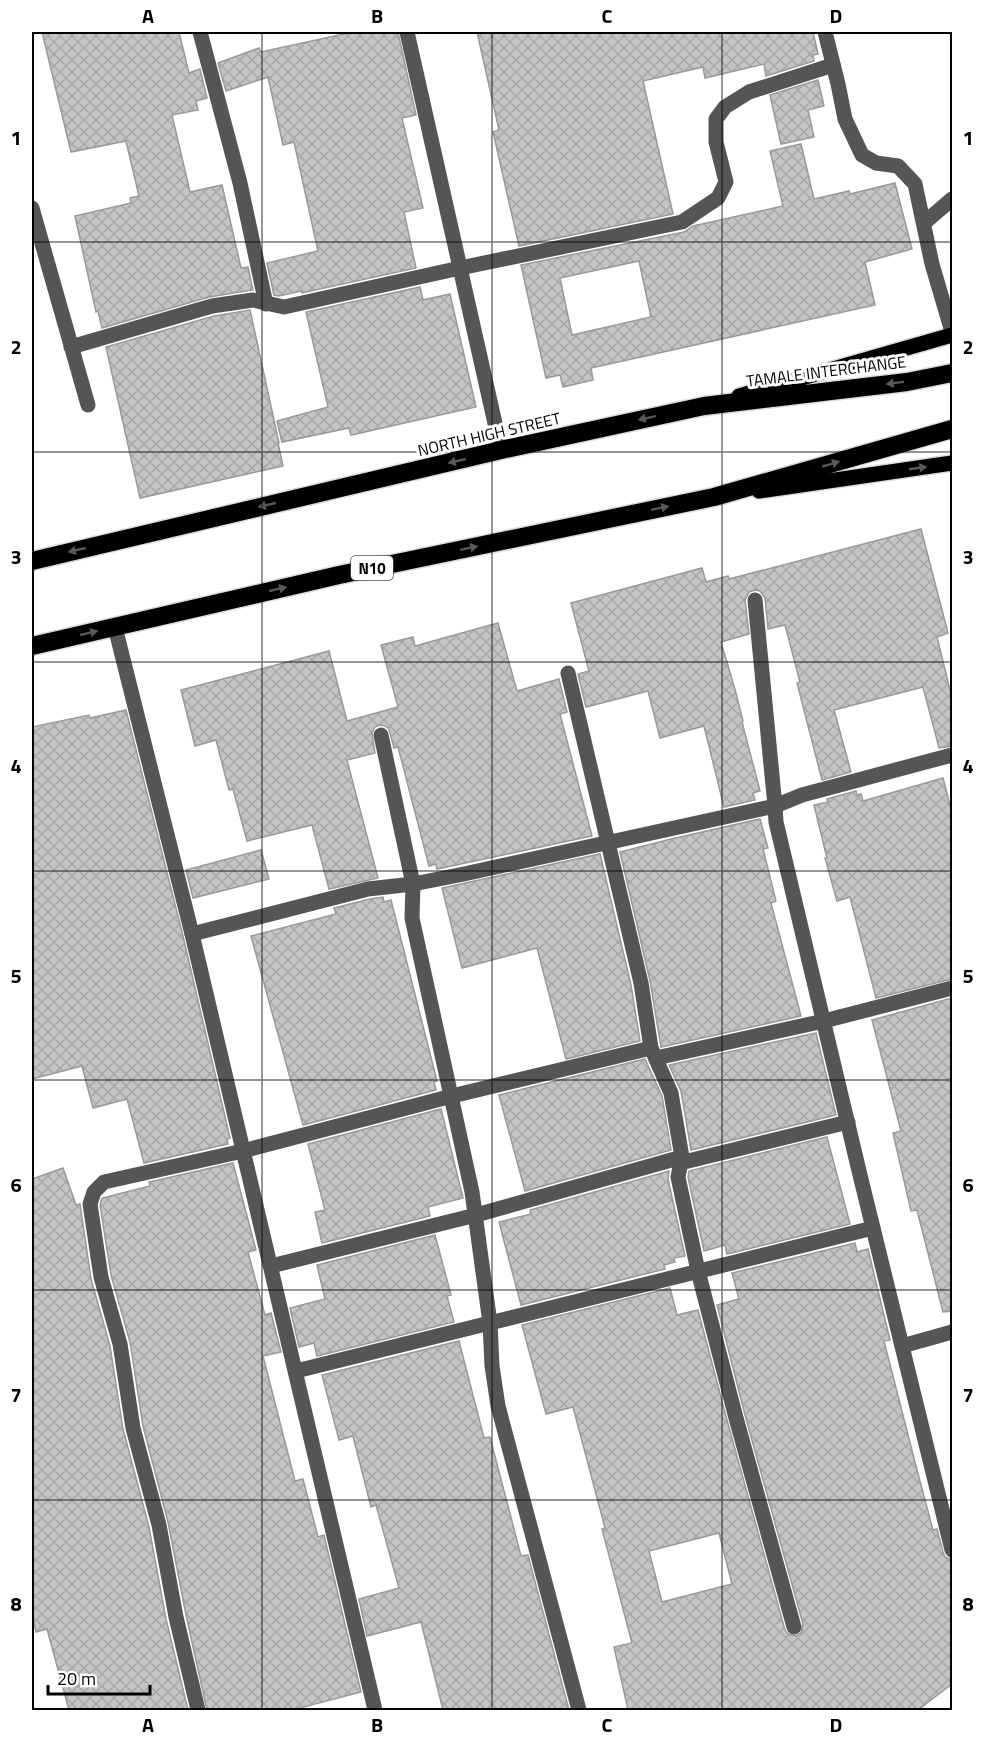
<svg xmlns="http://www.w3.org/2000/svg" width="984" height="1742" viewBox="0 0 984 1742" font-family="'Titillium Web',sans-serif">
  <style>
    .building { fill: url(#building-cross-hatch); stroke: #999; stroke-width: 1.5; fill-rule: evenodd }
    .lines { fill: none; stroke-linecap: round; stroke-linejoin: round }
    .major-casing { stroke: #dbdbdb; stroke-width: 18 }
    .highway-casing { stroke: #dbdbdb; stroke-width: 21 }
    .minor { stroke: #555; stroke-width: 15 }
    .major { stroke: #000; stroke-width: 15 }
    .highway { stroke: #000; stroke-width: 18 }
    .oneway { fill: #595959 }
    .grid { fill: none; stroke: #000; stroke-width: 1.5; stroke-opacity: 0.55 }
    .labels { text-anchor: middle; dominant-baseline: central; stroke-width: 6; stroke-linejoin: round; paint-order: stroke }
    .shield { fill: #fff; stroke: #4c4c4c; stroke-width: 1.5 }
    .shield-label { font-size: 15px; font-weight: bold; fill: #000 }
    .street-label { font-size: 16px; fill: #000; stroke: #fff }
    .neatline { fill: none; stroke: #000; stroke-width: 2 }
    .grid-label { font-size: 20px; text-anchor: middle; font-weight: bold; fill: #000 }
  </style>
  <defs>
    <pattern id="building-cross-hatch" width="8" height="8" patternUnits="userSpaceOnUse" patternTransform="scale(1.5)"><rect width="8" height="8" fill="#c4c4c4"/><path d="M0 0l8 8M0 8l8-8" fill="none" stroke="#a7a7a7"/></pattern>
  </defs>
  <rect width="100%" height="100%" fill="#fff"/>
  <g class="building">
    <path d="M42,32H179L189,73L200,69L207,98L196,101L198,110L172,115L190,192L222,185L241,268L248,267L253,290L209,297L102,328L98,311L96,312L75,216L131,203L130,198L139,196L126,141L71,152Z"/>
    <path d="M353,32H398L416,115L402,118L423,208L404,212L416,268L302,293L301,291L279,296L274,295L267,263L318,251L294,142L283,145L268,77L226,91L218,63L259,48L261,52Z"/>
    <path d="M477,32H813L818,54L813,55L814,61L766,76L764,64L705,78L703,67L643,81L673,214L519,246L493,132L499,130Z"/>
    <path d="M818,80L824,106L808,110L814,137L781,144L770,95Z"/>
    <path d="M801,144L814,199L849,191L850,194L895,183L912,249L865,262L875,305L591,368L593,380L563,387L560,375L546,378L521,265L684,232L693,226L783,206L770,151ZM639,261L651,317L572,335L560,278Z"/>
    <path d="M420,287L423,300L450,294L476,407L351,435L349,428L282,442L277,421L328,407L306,312Z"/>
    <path d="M250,310L279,443H278L283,466L140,498L106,347L214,316Z"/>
    <path d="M921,529L948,633L937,637L952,698V746L939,748L923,687L834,710L851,772L822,780L797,683L800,682L785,625L768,629L765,598L760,591L755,590L749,592L745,600L749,634L721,642L736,693L743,721L742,722L760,791L753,793L755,800L724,807L704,726L660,738L648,691L586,707L578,674L589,671L571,603L702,568L706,582L728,576L729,579Z"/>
    <path d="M498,623L517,691L559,679L567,712L560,714L592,836L437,869L436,864L429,866L398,747L394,748L389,729L385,726L380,725L375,727L372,733L375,753L347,760L378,878L329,889L312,825L247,841L233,789L229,790L216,740L195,746L181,690L329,651L347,721L398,707L381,645L413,637L415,646Z"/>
    <path d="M126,710L183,936L230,1138L227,1139L228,1144L144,1163L127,1099L93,1108L82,1066L32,1079V727L89,715L90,718Z"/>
    <path d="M943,778L952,813V979L876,998L850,897L837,901L825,858H827L814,805L828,802L827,799L856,791L857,795L861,794L863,801Z"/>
    <path d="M760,819L768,848L763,849L776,901L771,903L801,1016L661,1047L650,981L620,852L671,839Z"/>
    <path d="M261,850L269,879L193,898L186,870Z"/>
    <path d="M600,854L631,985L640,1041L566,1059L537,948L462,968L442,888Z"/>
    <path d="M383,897L384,902L391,900L437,1081L434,1082L436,1090L303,1125L251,936L336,914L334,908L370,899Z"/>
    <path d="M952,998V1311L943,1312L917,1210L911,1211L893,1133L901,1131L872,1020Z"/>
    <path d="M816,1033L836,1115L691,1150L681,1091L669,1065Z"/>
    <path d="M645,1059L662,1096L671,1150L525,1191L499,1095Z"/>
    <path d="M441,1109L463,1198L428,1207L430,1216L322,1243L315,1212L325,1210L308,1144Z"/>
    <path d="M827,1137L850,1224L727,1254L725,1245L704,1251L688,1177L689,1171Z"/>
    <path d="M233,1163L256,1250L248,1252L265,1315L271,1313L281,1352L263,1356L295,1481L303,1479L318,1537L324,1535L361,1692L292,1710H207L186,1615L168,1522L143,1426L130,1342L111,1275L100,1205L102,1198L150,1186L149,1182Z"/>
    <path d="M63,1168L76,1205L80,1204L91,1279L110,1346L123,1429L149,1527L166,1619L188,1710H69L47,1629L36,1632L32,1615V1179Z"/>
    <path d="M669,1171L668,1179L685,1256L674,1258L675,1262L664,1265L665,1269L521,1305L499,1222L531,1214L530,1210Z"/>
    <path d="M435,1235L451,1295L447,1296L454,1322L317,1356L314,1343L299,1347L290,1308L325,1299L317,1265Z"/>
    <path d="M855,1243L857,1252L868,1249L890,1340L884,1341L917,1470L933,1530L937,1529L943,1552L945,1557L950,1559L952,1568V1684L918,1710H628L614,1647L632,1643L602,1529L605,1528L573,1407L546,1414L522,1325L670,1288L677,1315L698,1310L727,1420L785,1630L788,1634L796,1636L801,1633L803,1624L745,1415L717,1305L739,1299L732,1273ZM719,1533L732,1584L662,1602L649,1551Z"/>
    <path d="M459,1341L484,1438L490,1437L521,1556L528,1555L569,1710H443L421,1622L367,1636L359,1599L399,1588L376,1505L371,1507L353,1436L339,1440L322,1375Z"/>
  </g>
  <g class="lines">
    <defs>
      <g id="major">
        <path d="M739,396L952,335"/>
        <path d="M759,491L952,463"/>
      </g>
      <g id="highway">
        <path d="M32,561L501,450L704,406L907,382L952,373"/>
        <path d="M32,646L339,575L714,497L952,429"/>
      </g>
    </defs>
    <use href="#major" class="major-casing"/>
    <use href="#highway" class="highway-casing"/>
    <g class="minor">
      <path d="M200,32L240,183L266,304"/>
      <path d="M407,32L501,450"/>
      <path d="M825,32L838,84L845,119L862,155L876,163L898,166L915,184L932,264L952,332"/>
      <path d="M32,208L88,405"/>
      <path d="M924,223L952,199"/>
      <path d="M71,347L212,306L253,300L284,307L460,268L682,222L718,198L726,182L716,142V119L725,107L749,92L833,65"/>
      <path d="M115,627L192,934L375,1710"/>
      <path d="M568,673L641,983L651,1048L671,1093L682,1157L678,1177L698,1271L736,1418L794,1627"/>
      <path d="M381,735L413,884L464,874L775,806L755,600"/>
      <path d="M952,755L802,795L775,806L776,822L860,1175L952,1550"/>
      <path d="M192,934L368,889L413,884L412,918L472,1192L490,1323L492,1366L498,1406L579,1710"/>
      <path d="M656,1058L824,1021L952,988"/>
      <path d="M680,1163L848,1122"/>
      <path d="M271,1266L476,1215L682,1157"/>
      <path d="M902,1346L952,1332"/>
      <path d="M296,1371L873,1228"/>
      <path d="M198,1710L176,1617L159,1525L133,1428L120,1344L101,1277L90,1204L94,1192L104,1182L243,1151L452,1096L651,1048"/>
    </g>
    <use href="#major" class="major"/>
    <use href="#highway" class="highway"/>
  </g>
  <defs><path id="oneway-solid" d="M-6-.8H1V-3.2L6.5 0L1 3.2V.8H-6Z" transform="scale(1.5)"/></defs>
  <g class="oneway">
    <use href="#oneway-solid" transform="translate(895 383) rotate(173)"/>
    <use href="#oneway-solid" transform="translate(647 418) rotate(168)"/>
    <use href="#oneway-solid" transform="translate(457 461) rotate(167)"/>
    <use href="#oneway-solid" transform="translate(831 464) rotate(-16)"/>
    <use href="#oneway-solid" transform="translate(918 468) rotate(-8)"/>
    <use href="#oneway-solid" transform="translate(267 505) rotate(167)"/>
    <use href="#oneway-solid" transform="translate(660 508) rotate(-12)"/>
    <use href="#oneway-solid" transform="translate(469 548) rotate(-12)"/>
    <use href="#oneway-solid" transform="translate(77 550) rotate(167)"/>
    <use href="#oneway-solid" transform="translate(278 589) rotate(-13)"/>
    <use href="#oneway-solid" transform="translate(89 633) rotate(-13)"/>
  </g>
  <path class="grid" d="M262,32V1710M492,32V1710M722,32V1710M32,242H952M32,452H952M32,662H952M32,871H952M32,1080H952M32,1290H952M32,1500H952"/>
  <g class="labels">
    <rect class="shield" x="351" y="556" width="42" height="24" rx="4.5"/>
    <g class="shield-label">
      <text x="372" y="568">N10</text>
    </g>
    <g class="street-label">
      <text transform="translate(826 371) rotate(-7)">TAMALE INTERCHANGE</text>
      <text transform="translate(489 434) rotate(-13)">NORTH HIGH STREET</text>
    </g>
  </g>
  <rect width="984" height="1742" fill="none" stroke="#ffffff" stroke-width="66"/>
  <path d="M48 1685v9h102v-9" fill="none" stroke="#000000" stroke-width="3"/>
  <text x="57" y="1685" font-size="18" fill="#000000" stroke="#ffffff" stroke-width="4.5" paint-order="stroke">20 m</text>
  <rect x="33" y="33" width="918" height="1676" class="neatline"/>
  <g class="grid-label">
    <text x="148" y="23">A</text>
    <text x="377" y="23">B</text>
    <text x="607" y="23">C</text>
    <text x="836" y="23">D</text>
    <text x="16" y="145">1</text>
    <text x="968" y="145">1</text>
    <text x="16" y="354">2</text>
    <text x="968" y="354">2</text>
    <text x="16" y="564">3</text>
    <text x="968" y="564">3</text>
    <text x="16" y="773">4</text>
    <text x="968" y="773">4</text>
    <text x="16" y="983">5</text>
    <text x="968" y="983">5</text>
    <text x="16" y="1192">6</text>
    <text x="968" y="1192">6</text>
    <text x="16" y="1402">7</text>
    <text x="968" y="1402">7</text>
    <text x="16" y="1611">8</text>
    <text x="968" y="1611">8</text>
    <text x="148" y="1732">A</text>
    <text x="377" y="1732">B</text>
    <text x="607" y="1732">C</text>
    <text x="836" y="1732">D</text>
  </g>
</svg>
